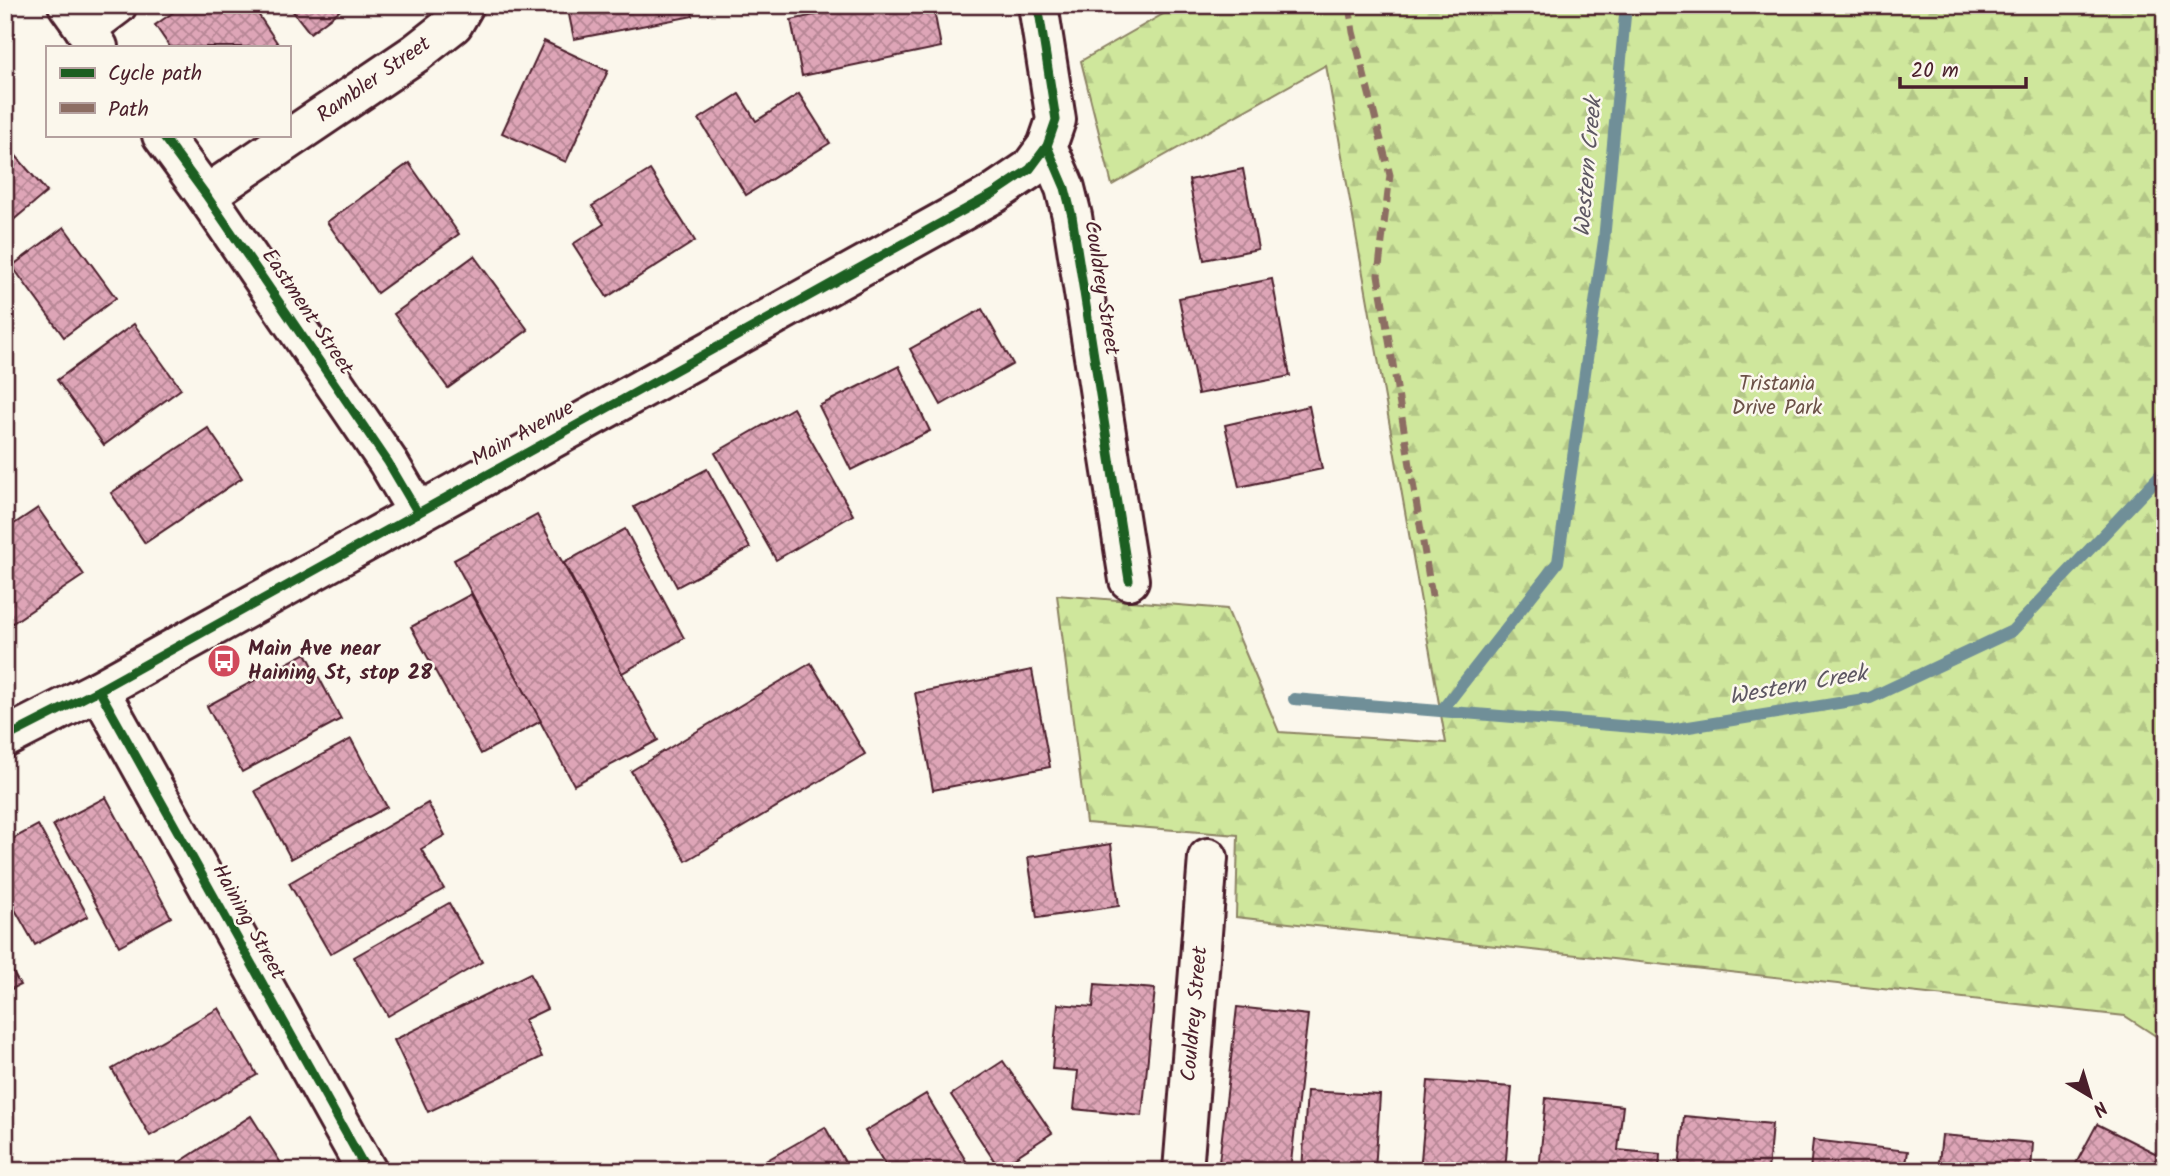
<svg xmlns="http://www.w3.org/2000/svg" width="2170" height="1176" viewBox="0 0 2170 1176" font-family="Kalam,sans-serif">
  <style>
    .forest { fill: url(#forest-firs); stroke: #8c8364; stroke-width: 2 }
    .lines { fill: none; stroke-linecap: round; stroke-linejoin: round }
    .stream { stroke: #6f8f98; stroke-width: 12 }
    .building { fill: url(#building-cross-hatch); stroke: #4a1f2b; stroke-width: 2 }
    .minor-casing { stroke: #4a1f2b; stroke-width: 44 }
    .tertiary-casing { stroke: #4a1f2b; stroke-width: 44 }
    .minor { stroke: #fbf7ec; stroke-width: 38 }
    .tertiary { stroke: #fbf7ec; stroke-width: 38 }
    .quiet { stroke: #8d6e63; stroke-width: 7; stroke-dasharray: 14 7; stroke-linecap: butt }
    .cycleway-casing { stroke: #fbf7ec; stroke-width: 13 }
    .cycleway { stroke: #1b5e20; stroke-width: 9 }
    .labels { text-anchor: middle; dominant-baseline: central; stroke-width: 5; stroke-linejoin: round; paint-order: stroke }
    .street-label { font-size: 21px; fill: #4a1f2b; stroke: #fbf7ec }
    .park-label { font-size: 21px; fill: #6b5147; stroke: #fbf7ec }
    .poi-label { font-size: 21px; font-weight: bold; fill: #4a1f2b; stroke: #fbf7ec; text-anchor: start }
    .water-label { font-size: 23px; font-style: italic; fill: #5d5762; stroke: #fbf7ec }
  </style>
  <defs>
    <pattern id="forest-firs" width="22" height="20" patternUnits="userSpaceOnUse" patternTransform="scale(1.75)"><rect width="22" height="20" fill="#cfe79c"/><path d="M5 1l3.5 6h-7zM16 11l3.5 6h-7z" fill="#b3c687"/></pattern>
    <pattern id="building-cross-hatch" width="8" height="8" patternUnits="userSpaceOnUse" patternTransform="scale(1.75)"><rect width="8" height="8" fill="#dea5b7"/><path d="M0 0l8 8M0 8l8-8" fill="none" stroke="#b68695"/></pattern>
  </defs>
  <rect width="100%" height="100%" fill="#fbf7ec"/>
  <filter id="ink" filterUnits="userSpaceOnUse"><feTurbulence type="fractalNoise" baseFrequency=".0143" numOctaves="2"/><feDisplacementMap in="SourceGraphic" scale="14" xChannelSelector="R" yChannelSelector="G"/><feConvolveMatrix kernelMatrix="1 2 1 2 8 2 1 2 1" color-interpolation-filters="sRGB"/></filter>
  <g filter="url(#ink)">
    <path class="forest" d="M1179,5H2165V1042L2125,1016L1236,917L1238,835L1086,823L1057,595L1227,609L1279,732L1446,743L1326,65L1112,185L1081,61Z"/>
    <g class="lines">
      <g class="stream">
        <path d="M1294,699L1670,730L1870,698L2012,631L2165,470"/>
        <path d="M1442,710L1558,562L1604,240L1626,5"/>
      </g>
    </g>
    <g class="building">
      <path d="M184,5H252L280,47H170L155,25Z"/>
      <path d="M288,5H347L310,33Z"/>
      <path d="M567,5H691L693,16L574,39Z"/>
      <path d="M861,5H933L941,47L802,76L791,20Z"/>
      <path d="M544,41L608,71L566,162L502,133Z"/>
      <path d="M739,94L756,121L799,94L830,143L746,195L699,119Z"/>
      <path d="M5,143L47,192L5,227Z"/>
      <path d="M409,163L459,234L377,293L327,222Z"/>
      <path d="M1243,169L1258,249L1204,260L1189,180Z"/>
      <path d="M650,170L695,241L607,297L573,244L604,224L592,206Z"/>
      <path d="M64,227L116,298L64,337L12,266Z"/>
      <path d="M474,256L528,330L448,388L394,314Z"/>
      <path d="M1272,279L1290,376L1198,394L1179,298Z"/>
      <path d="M982,309L1013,364L941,405L910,349Z"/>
      <path d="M134,324L181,389L104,445L57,380Z"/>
      <path d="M899,366L930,431L851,470L819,406Z"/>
      <path d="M1309,406L1322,469L1239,487L1225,425Z"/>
      <path d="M793,408L853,515L776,560L715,453Z"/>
      <path d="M208,428L242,478L145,543L111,493Z"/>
      <path d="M707,469L750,548L677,587L634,507Z"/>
      <path d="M38,508L84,575L5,628V530Z"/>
      <path d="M537,515L658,740L574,785L454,560Z"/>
      <path d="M625,529L684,638L622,673L564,563Z"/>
      <path d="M471,594L541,721L481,754L411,627Z"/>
      <path d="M306,653L341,719L242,772L207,706Z"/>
      <path d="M811,663L865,754L686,861L631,771Z"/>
      <path d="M1032,670L1050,767L933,790L915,693Z"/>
      <path d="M351,739L387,807L291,859L255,791Z"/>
      <path d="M106,797L171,917L119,946L53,825Z"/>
      <path d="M428,803L445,835L421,849L444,889L330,954L289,883Z"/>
      <path d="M38,825L88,916L35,945L5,892V843Z"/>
      <path d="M1111,844L1119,906L1037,918L1028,857Z"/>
      <path d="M449,903L482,962L388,1016L354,957Z"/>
      <path d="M5,958L20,985L5,992Z"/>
      <path d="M530,973L547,1009L524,1020L542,1057L428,1112L394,1040Z"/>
      <path d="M1095,984L1155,989L1142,1116L1074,1109L1078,1071L1052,1069L1058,1004L1093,1007Z"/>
      <path d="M1237,1007L1308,1015L1290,1171H1218Z"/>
      <path d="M219,1008L257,1075L150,1136L112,1069Z"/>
      <path d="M1003,1061L1052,1133L999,1168L951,1095Z"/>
      <path d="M1428,1081L1512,1087L1505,1171H1420Z"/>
      <path d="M1307,1091L1380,1095L1375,1171H1302Z"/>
      <path d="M926,1094L972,1171H889L865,1131Z"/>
      <path d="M1546,1098L1623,1106L1618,1150L1660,1154L1659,1171H1539Z"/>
      <path d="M251,1116L286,1171H166Z"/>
      <path d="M1684,1116L1772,1124L1768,1171H1679Z"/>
      <path d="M2097,1124L2163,1157L2156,1171H2072Z"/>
      <path d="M825,1127L850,1171H767L762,1163Z"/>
      <path d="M1942,1135L2033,1143L2031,1171H1938Z"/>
      <path d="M1813,1140L1908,1151L1905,1171H1810Z"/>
    </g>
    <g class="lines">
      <defs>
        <g id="minor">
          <path d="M68,5L98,47"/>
          <path d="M85,29L117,5"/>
          <path d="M162,135L206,195L388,462L418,513"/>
          <path d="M1047,146L1065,188L1072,216L1129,580"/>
          <path d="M206,195L416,53L453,24L464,5"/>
          <path d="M1183,1171L1208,858"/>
        </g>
        <g id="tertiary">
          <path d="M99,690L367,1171"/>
          <path d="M5,738L99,690L993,194L1030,169L1047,146L1056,120L1038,5"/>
        </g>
      </defs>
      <use href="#minor" class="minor-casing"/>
      <use href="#tertiary" class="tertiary-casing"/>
      <use href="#minor" class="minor"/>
      <use href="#tertiary" class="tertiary"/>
      <path class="quiet" d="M1349,5L1353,32L1390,175L1378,275L1433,602"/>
      <defs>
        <g id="cycleway">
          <path d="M162,135L206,195L388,462L418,513"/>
          <path d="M1047,146L1065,188L1072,216L1129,580"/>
          <path d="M99,690L367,1171"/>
          <path d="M5,738L99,690L993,194L1030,169L1047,146L1056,120L1038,5"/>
        </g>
      </defs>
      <use href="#cycleway" class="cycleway-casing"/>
      <use href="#cycleway" class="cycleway"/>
    </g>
  </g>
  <defs>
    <symbol id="bus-disc" viewBox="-11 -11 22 22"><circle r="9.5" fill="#d1495b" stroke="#fbf7ec"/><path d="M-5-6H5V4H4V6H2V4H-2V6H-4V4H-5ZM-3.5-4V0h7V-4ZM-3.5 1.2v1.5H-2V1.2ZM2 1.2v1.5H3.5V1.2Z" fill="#fff"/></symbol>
  </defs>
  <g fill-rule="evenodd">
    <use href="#bus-disc" x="205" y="642" width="38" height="38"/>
  </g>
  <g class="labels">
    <g class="street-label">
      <text transform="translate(374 80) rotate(-35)">Rambler Street</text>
      <text transform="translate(1101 288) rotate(81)">Couldrey Street</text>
      <text transform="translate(307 312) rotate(56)">Eastment Street</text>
      <text transform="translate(523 434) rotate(-29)">Main Avenue</text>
      <text transform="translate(248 922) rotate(61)">Haining Street</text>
      <text transform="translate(1195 1014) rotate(-85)">Couldrey Street</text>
    </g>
    <g class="park-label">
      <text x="1777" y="384">Tristania<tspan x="1777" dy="24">Drive Park</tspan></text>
    </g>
    <g class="poi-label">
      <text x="248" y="649">Main Ave near<tspan x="248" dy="24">Haining St, stop 28</tspan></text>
    </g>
    <g class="water-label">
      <text transform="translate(1589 167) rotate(-85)">Western Creek</text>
      <text transform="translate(1798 686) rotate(-10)">Western Creek</text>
    </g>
  </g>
  <rect width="2170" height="1176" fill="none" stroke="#fbf7ec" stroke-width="28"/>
  <rect x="14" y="14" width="2142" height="1148" fill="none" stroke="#4a1f2b" stroke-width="2.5" filter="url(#ink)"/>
  <rect x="46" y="46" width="245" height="91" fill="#fbf7ec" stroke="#b4a19f" stroke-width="2"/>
  <rect x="60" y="68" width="35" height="10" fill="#1b5e20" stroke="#b4a19f" stroke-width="2"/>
  <text x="108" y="80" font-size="21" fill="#4a1f2b">Cycle path</text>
  <rect x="60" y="103" width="35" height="10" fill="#8d6e63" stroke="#b4a19f" stroke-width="2"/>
  <text x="108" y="116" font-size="21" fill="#4a1f2b">Path</text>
  <g transform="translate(2090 1096) rotate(142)" stroke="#fbf7ec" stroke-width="5" paint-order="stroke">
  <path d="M0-5L12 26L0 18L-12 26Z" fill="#4a1f2b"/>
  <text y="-10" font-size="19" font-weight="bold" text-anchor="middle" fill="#4a1f2b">N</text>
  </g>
  <path d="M1900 77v10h126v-10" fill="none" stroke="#4a1f2b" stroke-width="3.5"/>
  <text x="1911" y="77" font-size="21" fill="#4a1f2b" stroke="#fbf7ec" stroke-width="5" paint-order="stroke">20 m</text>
</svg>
